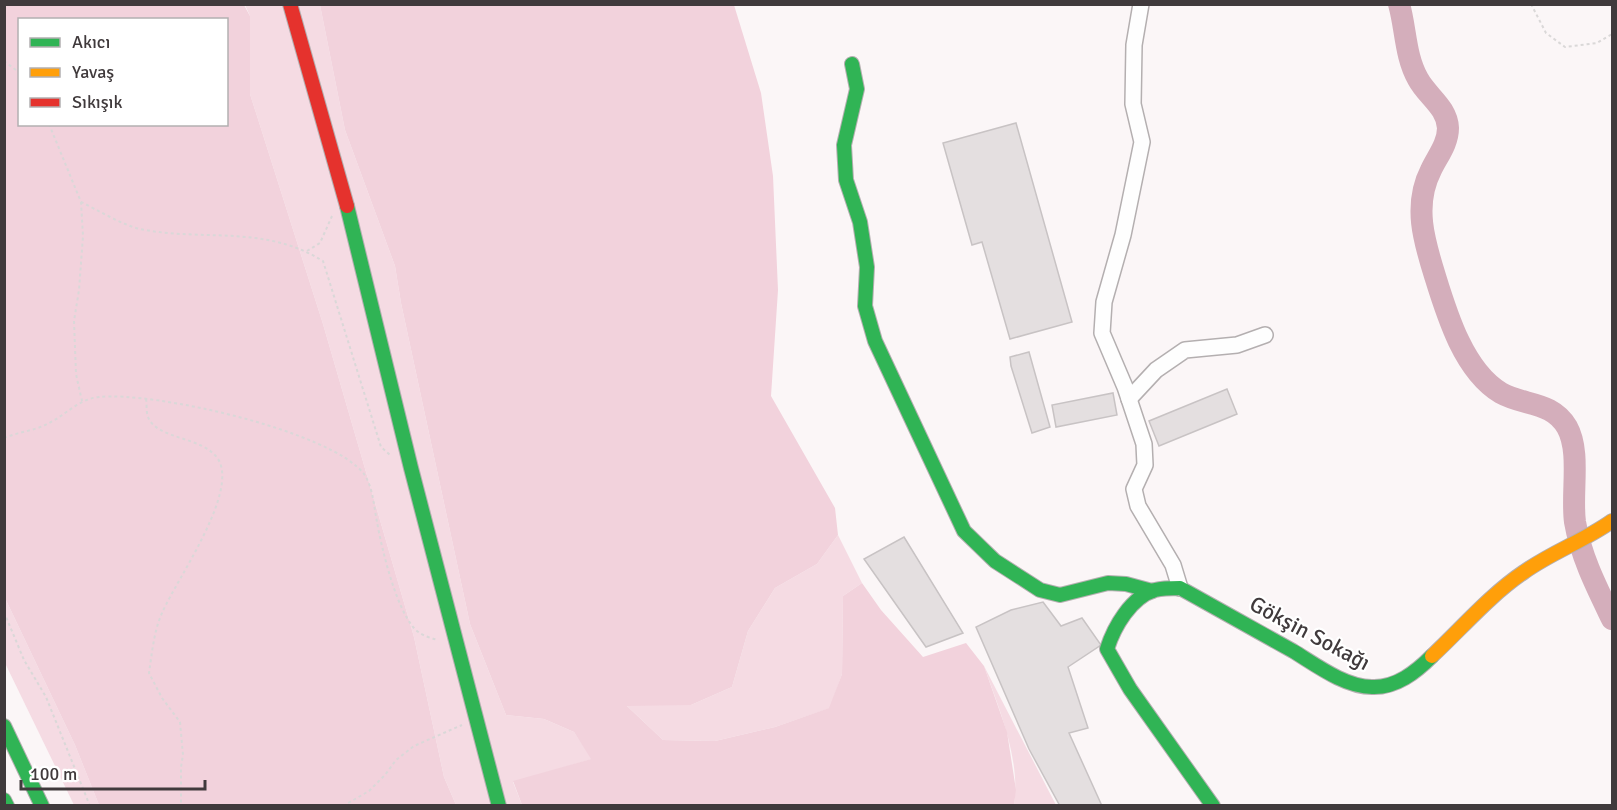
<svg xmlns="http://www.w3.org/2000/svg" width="1617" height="810" viewBox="0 0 1617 810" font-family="Signika,sans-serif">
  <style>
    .green { fill: #f5dbe3 }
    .forest { fill: #f2d2dc; fill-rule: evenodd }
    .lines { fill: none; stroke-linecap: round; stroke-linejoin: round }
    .river { stroke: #d4aebb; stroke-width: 22 }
    .building { fill: #e4dfe0; stroke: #c8c3c4; stroke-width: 1.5 }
    .street-casing { stroke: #b4afb0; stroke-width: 18 }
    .fast-casing { stroke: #b4afb0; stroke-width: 16 }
    .slow-casing { stroke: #b4afb0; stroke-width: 16 }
    .jam-casing { stroke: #b4afb0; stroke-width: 16 }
    .path { stroke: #dad8d8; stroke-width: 2; stroke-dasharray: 3 3; stroke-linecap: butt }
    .street { stroke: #fefefe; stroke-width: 15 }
    .fast { stroke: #30b455; stroke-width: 14 }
    .slow { stroke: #ff9f0a; stroke-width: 14 }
    .jam { stroke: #e5322d; stroke-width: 14 }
    .labels { text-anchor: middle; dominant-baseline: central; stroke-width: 4.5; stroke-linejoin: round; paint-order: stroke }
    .street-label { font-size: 22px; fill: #403a3c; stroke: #fff }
  </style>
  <rect width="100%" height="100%" fill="#fbf6f7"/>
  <g class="green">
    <path d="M245,5H320L345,130L395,266L401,303L470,624L506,715L544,719L574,732L592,759L513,782L522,805H456L444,777L414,637L323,324L250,94V16Z"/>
    <path d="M838,535L862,583L843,596L842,674L830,708L775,727L715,741L663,740L626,705H691L732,687L748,631L775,588L817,564Z"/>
    <path d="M5,598L75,745L99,805H74L5,663Z"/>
    <path d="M984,666L1056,805H1014C1021,760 999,709 984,666Z"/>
  </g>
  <g class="forest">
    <path d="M5,4L244,5L250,16V94L323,324L414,637L444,777L456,805H99L75,745L5,598ZM20,20H226V124H20Z"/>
    <path d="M320,5H734L761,93L773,176L778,290L771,396L835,508L838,535L817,564L775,588L748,631L732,687L691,705L627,706L663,740L715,741L775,727L829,708L842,674L843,596L862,583L881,610L923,657L966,643L984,666L1007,732L1016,790L1014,805H522L513,781L591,759L574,732L544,719L506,715L470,624L401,303L395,266L345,130Z"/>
  </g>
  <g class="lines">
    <path class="river" d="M1399,4C1406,29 1405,56 1418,79C1427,96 1447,107 1448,128C1448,144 1437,157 1431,170C1413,205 1424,241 1435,276C1447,315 1464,371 1501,393C1524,406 1552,401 1567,427C1581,452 1571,493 1575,522C1581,557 1597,588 1612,619"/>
  </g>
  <g class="building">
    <path d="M1016,123L1072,322L1010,339L982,242L972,245L943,143Z"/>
    <path d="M1029,352L1050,427L1032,433L1011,366L1010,357Z"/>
    <path d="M1227,389L1237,414L1159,446L1149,421Z"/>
    <path d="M1113,393L1117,415L1056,427L1052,405Z"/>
    <path d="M904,537L963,633L926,647L864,559Z"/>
    <path d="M1043,602L1061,626L1082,618L1101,645L1068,667L1088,728L1069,733L1102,806H1060L1029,749L976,627L1011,610Z"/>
  </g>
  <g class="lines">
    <defs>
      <g id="street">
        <path d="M1141,4L1134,45L1133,104L1142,142L1123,235L1104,302L1102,333L1125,387L1144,444L1145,465L1134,489L1138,506L1173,565L1180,588"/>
        <path d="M1129,399L1156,370L1185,350L1237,345L1265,335"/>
      </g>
      <g id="fast">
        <path d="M852,64L857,89L844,145L846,180L860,222L867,267L865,306L875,341L964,531L995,561L1040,590L1060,595L1108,583L1126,584L1152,591"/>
        <path d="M347,206L411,468L499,806"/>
        <path d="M4,726L42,806"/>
        <path d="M4,800L7,806"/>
        <path d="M1213,806L1130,689L1107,649C1114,627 1131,597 1155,590C1163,588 1172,588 1180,588C1218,609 1255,630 1293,651C1316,665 1345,687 1372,687C1396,688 1416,672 1432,656"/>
      </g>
      <path id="slow" d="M1432,656C1462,628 1490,595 1524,572C1552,552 1584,541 1612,521"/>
      <path id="jam" d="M290,4L347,206"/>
    </defs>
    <use href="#street" class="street-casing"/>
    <use href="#fast" class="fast-casing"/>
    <use href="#slow" class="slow-casing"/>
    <use href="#jam" class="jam-casing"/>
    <g class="path">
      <path d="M1531,4L1546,33L1565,47L1597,43L1612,34"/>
      <path d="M4,61L20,73"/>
      <path d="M49,124L81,202L83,236L79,290L74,321L76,374L82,401"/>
      <path d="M81,202C98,210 122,225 140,229C204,242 263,224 323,261L381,447L390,455"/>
      <path d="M307,251L320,243L332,216"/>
      <path d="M146,399C147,404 146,412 148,417C157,440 203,436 218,459C239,492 177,579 163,611C154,629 152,653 149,673L162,698L180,722L183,755L181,767V806"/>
      <path d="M4,438C18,432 34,431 47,424C65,416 78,399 99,397C153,391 331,431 364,474C373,487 374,507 377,522C382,550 396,608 414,628C420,635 430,638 438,640"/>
      <path d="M4,612L24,660L46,697L90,806"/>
      <path d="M343,806L369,791L385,775L396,760L414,746L462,725"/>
    </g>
    <use href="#street" class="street"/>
    <use href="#fast" class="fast"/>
    <use href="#slow" class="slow"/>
    <use href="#jam" class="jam"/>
  </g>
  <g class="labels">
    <g class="street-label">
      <text transform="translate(1310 633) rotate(28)">Gökşin Sokağı</text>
    </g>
  </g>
  <rect width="1617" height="810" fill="none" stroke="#403a3c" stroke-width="12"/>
  <rect x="18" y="18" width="210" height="108" fill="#ffffff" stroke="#b3b0b1" stroke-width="1.5"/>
  <rect x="30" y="38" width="30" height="9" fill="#30b455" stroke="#b3b0b1" stroke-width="1.5"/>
  <text x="72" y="48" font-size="18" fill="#403a3c">Akıcı</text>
  <rect x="30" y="68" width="30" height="9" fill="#ff9f0a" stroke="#b3b0b1" stroke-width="1.5"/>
  <text x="72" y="78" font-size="18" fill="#403a3c">Yavaş</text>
  <rect x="30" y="98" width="30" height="9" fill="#e5322d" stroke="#b3b0b1" stroke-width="1.5"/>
  <text x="72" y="108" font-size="18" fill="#403a3c">Sıkışık</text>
  <path d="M21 780v9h184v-9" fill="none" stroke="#403a3c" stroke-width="3"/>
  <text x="30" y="780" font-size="18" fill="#403a3c" stroke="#ffffff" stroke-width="4.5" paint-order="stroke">100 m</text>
</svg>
